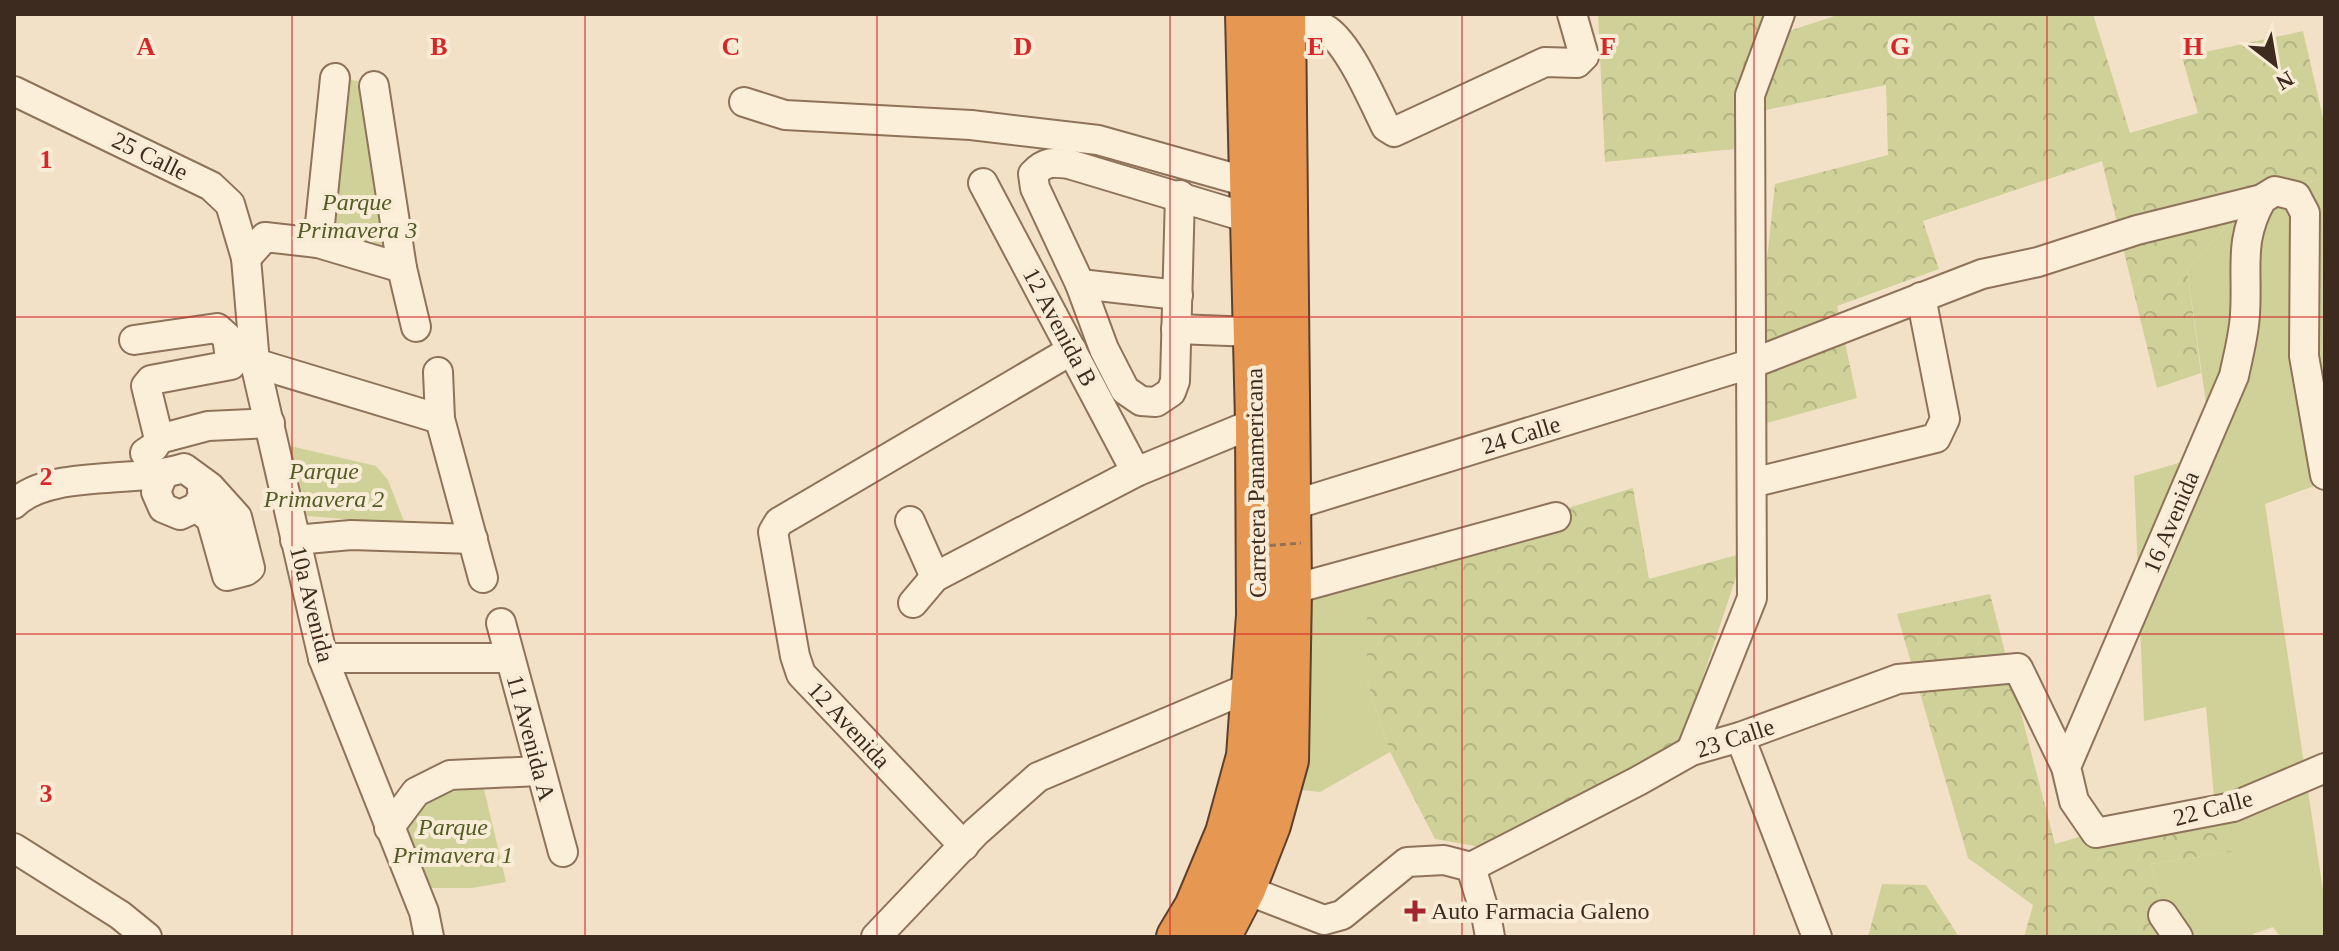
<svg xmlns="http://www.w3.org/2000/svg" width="2339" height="951" viewBox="0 0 2339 951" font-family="'Times New Roman',serif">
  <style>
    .green { fill: #cfd198 }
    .forest { fill: url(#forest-crowns) }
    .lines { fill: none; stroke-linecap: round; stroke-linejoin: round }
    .minor-casing { stroke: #8f725a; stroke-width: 32 }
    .highway-casing { stroke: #5d402e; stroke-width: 46 }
    .minor { stroke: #fbefda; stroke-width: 28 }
    .highway { stroke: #e69852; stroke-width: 42 }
    .path-bridge { stroke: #8f725a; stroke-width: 3; stroke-dasharray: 6 4; stroke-linecap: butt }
    .grid { fill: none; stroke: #d62828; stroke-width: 2; stroke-opacity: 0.55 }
    .poi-dot { fill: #a32530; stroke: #f8ecd6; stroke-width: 3 }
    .labels { text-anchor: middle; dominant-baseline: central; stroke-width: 8; stroke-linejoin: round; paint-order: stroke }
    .street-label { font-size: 24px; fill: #3e2b1f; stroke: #f8ecd6 }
    .park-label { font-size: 24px; font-style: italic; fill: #535c24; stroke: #f8ecd6 }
    .poi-label { font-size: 24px; fill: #3e2b1f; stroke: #f8ecd6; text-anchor: start }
    .grid-label { font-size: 26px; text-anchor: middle; font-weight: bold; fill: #d62828; stroke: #f8ecd6; stroke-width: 8; stroke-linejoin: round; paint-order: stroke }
  </style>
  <defs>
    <pattern id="forest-crowns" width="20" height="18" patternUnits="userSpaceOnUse" patternTransform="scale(2)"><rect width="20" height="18" fill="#cfd198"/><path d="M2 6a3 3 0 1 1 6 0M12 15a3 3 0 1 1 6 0" fill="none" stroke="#b3b483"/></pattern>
  </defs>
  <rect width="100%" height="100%" fill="#f2e1c6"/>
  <g class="green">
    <path d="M339,77L371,84L396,261L323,239Z"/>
    <path d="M2325,178V482L2265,504L2325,904V937H2280L2273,927L2253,934L2254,937H2169L2151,864L2241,850L2214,797L2206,707L2144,721L2134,476L2213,453L2187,269L2222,231L2283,189Z"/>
    <path d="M286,445L376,466L388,480L405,524L295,515Z"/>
    <path d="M1396,561L1367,681L1390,752L1320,792L1293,789L1310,587Z"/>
    <path d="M484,789L506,882L472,888H426L408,839V824L417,812L444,792Z"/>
  </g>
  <g class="forest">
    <path d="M1598,14H1774L1773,36L1841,14H2093L2130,133L2198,113L2182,57L2303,31L2325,126V178L2282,189L2222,231L2187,269L2201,373L2157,388L2102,161L1923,221L1939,269L1837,306L1857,398L1749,428L1775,184L1888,155L1886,85L1742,115L1744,148L1605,162Z"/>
    <path d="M1633,488L1649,579L1744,553L1680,746L1480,847L1435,839L1390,752L1367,681V617L1396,561Z"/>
    <path d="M1990,594L2055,844L2214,797L2242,850L2151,864L2169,937H2024L2033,905L1968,858L1897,614Z"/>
    <path d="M1882,884L1926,885L1959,937H1868Z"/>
  </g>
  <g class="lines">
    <defs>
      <g id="minor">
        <path d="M1284,20C1299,21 1315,21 1327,30C1350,46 1373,101 1386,127L1394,132L1545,62L1577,63L1584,56L1572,14"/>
        <path d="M14,91L211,186L230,204L246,258L255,363L323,658L424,912L429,937"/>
        <path d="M744,102L785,115L971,125L1098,140L1251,183"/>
        <path d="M983,183L1136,472"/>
        <path d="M2262,199C2238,241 2248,269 2245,314C2244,335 2238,356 2234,376L2066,767L2074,801L2096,833L2233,807L2325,768"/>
        <path d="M318,243L335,78"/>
        <path d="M246,258L265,237L318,243L402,268L374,86"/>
        <path d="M402,268L416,327"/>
        <path d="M1080,284L1104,349L1125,390L1141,401L1156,402L1171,392L1175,381L1180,195"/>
        <path d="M1178,295L1080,284L1035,188L1033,174C1045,161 1053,162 1069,164L1252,219"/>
        <path d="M1176,329L1254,332"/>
        <path d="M134,340L217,328L227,337L231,365L151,380L146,386L159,439"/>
        <path d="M255,363L440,419"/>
        <path d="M438,372L440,419L483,578"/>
        <path d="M145,453L154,447L159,439L208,426L270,423"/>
        <path d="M163,475L156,492L163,508L180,515L197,507L203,495L202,490"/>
        <path d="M1752,483L1936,438L1945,419L1921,297"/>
        <path d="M14,504C50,469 134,484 184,468L210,487L237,517L250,568L246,571L227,576L211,519L197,507"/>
        <path d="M1290,506L1753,363L1982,274L2038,262L2137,230L2262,199L2275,191L2296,196L2305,213L2304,356L2325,475"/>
        <path d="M910,521L935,577"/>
        <path d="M295,540L351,535L473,539"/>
        <path d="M1290,590L1556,517"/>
        <path d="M913,603L935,577L1136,472L1257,422"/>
        <path d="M501,623L563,852"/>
        <path d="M323,658H510"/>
        <path d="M1740,737L1817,937"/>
        <path d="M1691,751L1752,598L1750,95L1780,14"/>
        <path d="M389,828L416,792L450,775L539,771"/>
        <path d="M964,846L801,674L795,656L773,532L779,522L1072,350"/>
        <path d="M14,848L120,915L147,937"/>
        <path d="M1471,867L1638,781L1691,751L1740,737L1898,679L2018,668L2066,767"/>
        <path d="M1244,889L1324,920L1342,915L1407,862L1444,860L1471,867L1487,920L1490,937"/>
        <path d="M2163,915L2178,937"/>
        <path d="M876,937L976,832L1038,777L1253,686"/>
      </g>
      <g id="highway">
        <path d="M1178,937L1196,907L1227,833L1248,756L1253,686L1258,615L1257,422L1247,14"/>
        <path d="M1219,937L1244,889L1269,825L1287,760L1290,590L1284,14"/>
      </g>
    </defs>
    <use href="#minor" class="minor-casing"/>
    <use href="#highway" class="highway-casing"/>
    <use href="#minor" class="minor"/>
    <use href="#highway" class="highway"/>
    <path class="path-bridge" d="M1250,547L1301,543"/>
  </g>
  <path class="grid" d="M292,14V937M585,14V937M877,14V937M1170,14V937M1462,14V937M1754,14V937M2047,14V937M14,317H2325M14,634H2325"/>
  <path class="poi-dot" d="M1411 899h8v8h8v8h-8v8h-8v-8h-8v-8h8z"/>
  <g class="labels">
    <g class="street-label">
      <text transform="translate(150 156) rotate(26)">25 Calle</text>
      <text transform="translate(1060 327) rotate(62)">12 Avenida B</text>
      <text transform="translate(1521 435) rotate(-17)">24 Calle</text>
      <text transform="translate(1256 483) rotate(-91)">Carretera Panamericana</text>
      <text transform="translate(2171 522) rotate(-67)">16 Avenida</text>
      <text transform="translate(312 604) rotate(76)">10a Avenida</text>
      <text transform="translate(849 725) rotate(47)">12 Avenida</text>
      <text transform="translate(531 738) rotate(75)">11 Avenida A</text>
      <text transform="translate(1735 738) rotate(-18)">23 Calle</text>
      <text transform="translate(2213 808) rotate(-15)">22 Calle</text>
    </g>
    <g class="park-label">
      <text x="357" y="202">Parque<tspan x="357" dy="28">Primavera 3</tspan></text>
      <text x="324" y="471">Parque<tspan x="324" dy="28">Primavera 2</tspan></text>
      <text x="453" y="827">Parque<tspan x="453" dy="28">Primavera 1</tspan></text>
    </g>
    <g class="poi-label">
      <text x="1431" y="911">Auto Farmacia Galeno</text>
    </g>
  </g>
  <g class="grid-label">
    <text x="146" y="55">A</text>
    <text x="439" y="55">B</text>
    <text x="731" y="55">C</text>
    <text x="1023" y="55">D</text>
    <text x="1316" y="55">E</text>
    <text x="1608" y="55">F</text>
    <text x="1900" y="55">G</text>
    <text x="2193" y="55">H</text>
    <text x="46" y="168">1</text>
    <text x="46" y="485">2</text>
    <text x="46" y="802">3</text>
  </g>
  <rect width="2339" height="951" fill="none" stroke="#3e2b1f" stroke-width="32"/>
  <g transform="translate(2275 64) rotate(149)" stroke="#f8ecd6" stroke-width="6" paint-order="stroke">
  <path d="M0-6L14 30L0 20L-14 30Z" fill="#3e2b1f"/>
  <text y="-12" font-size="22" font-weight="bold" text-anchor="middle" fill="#3e2b1f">N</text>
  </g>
</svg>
